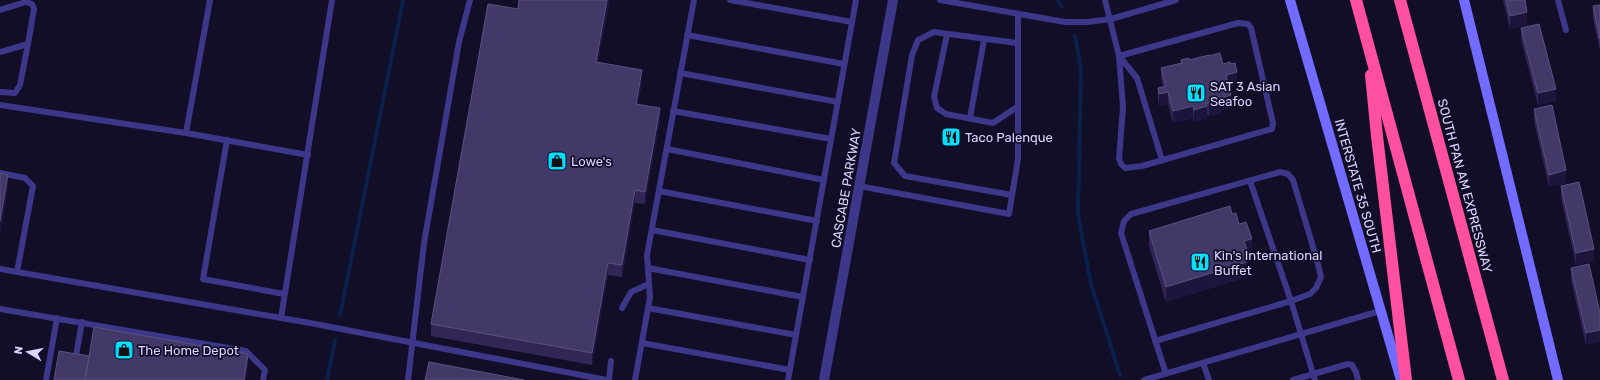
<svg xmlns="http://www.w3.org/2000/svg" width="1600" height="380" viewBox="0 0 1600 380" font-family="Rubik,sans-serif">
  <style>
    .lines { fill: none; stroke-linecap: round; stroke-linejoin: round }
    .stream { stroke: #0a204a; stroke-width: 4 }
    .service { stroke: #3c3788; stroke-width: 6 }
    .minor { stroke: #3c3788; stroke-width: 10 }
    .secondary { stroke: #726bff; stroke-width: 10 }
    .motorway { stroke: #ff4f9f; stroke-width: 12 }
    .wall { fill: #312656 }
    .shaded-wall { fill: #1d153b }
    .building { fill: #433968; stroke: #5b5180 }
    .labels { text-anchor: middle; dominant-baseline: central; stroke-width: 3.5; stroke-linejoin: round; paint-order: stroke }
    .poi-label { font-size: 13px; fill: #dad4ff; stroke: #130e27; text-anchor: start }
    .street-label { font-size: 13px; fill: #dad4ff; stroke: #130e27 }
  </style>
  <rect width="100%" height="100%" fill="#130e27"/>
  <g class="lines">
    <g class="stream">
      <path d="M1057,0L1062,7"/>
      <path d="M1075,36L1081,70L1078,215L1091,284L1120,375"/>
      <path d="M340,315L403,0"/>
      <path d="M327,380L335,340"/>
    </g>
    <g class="service">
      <path d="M210,0L186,133L308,155"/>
      <path d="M730,0L852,22"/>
      <path d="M940,0L1065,22H1087L1111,19L1176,0"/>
      <path d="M1105,0L1119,56L1123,107L1119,159L1121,164L1125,168L1142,166L1272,129L1273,123L1251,28L1248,24L1238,23L1119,56L1137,78L1162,160"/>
      <path d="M1558,0L1566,30"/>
      <path d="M0,10L26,2L32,4L34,9L28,44"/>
      <path d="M947,34L934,97L937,108L946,114L993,123L1017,107"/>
      <path d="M687,35L844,64"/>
      <path d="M0,52L28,44L20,85L15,93L0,92"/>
      <path d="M680,73L838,102"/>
      <path d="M0,105L186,133"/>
      <path d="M673,111L831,139"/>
      <path d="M970,118L984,40"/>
      <path d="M227,140L203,279L284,294"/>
      <path d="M667,149L824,180"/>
      <path d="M0,173L25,178L33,186L17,272"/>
      <path d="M859,186L1009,214L1018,159V15"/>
      <path d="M659,191L817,221"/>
      <path d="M1012,195L905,176L894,163L912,55L918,40L934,32L1017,43"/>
      <path d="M652,230L810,260"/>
      <path d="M648,268L803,297"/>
      <path d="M0,269L310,323L607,380"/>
      <path d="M622,308L631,292L649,284"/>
      <path d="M648,308L796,335"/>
      <path d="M0,309L246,351L265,370L263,380"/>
      <path d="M281,318L332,0"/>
      <path d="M1155,341L1291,301L1250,181"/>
      <path d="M642,343L790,370"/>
      <path d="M75,361L82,322"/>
      <path d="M1203,363L1209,380"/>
      <path d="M1166,374L1121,233L1124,221L1131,214L1280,172L1288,174L1293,180L1317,260L1321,277L1316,288L1310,294L1291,301L1315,380"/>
      <path d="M46,380L57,318"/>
      <path d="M408,380L424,243L459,42L470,0"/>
      <path d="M609,380L611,361"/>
      <path d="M635,380L650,297L647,255L694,0"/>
      <path d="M788,380L856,0"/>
      <path d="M1144,380L1380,311"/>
      <path d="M1293,380L1348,364L1352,365L1356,372L1358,380"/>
    </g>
    <path class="minor" d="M824,380L893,0"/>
    <g class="secondary">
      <path d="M1290,0L1401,380"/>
      <path d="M1464,0L1558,380"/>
    </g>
    <g class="motorway">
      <path d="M1356,0L1459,380"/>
      <path d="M1400,0L1503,380"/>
      <path d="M1371,75L1377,136L1406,380"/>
    </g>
  </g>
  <g class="wall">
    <path d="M609,0V4L598,62L642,82L638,104L660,120L645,204L635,203L622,277L608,275L592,365L431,336V324L518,9Z"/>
    <path d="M1503,0H1525L1527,25L1510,29Z"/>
    <path d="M1600,5V51L1593,18V6Z"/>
    <path d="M1521,28L1556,101L1538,105L1521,40Z"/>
    <path d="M1209,56L1223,64L1237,84L1229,87L1231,107L1221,110V113L1209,116L1207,115V118L1194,122L1193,118L1173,123L1168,104L1159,106L1158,100V88L1163,86L1161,80V68L1181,63V60H1189Z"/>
    <path d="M1534,109L1566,183L1549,187L1534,121Z"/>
    <path d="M1561,186L1594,261L1576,265L1561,198Z"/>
    <path d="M1232,214L1239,224L1252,254L1248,255V268L1247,269V277L1166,302L1149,246V231Z"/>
    <path d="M1589,264L1586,345L1571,280V268Z"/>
  </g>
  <g class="shaded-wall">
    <path d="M607,0H609V4L596,74V62Z"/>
    <path d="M1527,12V25L1510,29V16Z"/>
    <path d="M642,70V82L636,116V104Z"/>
    <path d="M1237,72V84L1226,88V75Z"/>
    <path d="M1556,89V101L1538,105V93Z"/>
    <path d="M1168,92V104L1159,106V94Z"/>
    <path d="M1231,95V107L1221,110V113L1209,116V104L1221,98Z"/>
    <path d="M1193,106V118L1173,123V111Z"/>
    <path d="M1207,106V118L1194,122V110Z"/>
    <path d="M660,108V120L645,204V192Z"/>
    <path d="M1566,170V183L1549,187V175Z"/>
    <path d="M8,175V190L0,236V221Z"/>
    <path d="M635,190V203L622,277V265Z"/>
    <path d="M1252,239V254L1248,255V268L1247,269V277L1166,302V287L1244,241Z"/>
    <path d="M1594,249V261L1576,265V253Z"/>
    <path d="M608,263V275L592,365V353Z"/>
    <path d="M1600,330V342L1586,345V333Z"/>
    <path d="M248,354V366L246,380H244Z"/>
  </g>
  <g class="building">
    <path d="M519,0H607L596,62L642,70L636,104L660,108L645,192L635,190L622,265L608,263L592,353L431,324L488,4L518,9Z"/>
    <path d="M1506,0H1525L1527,12L1510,16Z"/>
    <path d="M1600,5V39L1593,6Z"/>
    <path d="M1539,24L1556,89L1538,93L1521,28Z"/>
    <path d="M1220,53L1223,64L1230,62L1231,64L1235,63L1237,72L1226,75L1231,95L1221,98V101L1209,104L1206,103L1207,106L1194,110L1193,106L1173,111L1168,92L1159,94L1158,88L1166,86L1161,68L1182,63L1181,60L1189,58V60L1209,55V56Z"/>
    <path d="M1552,105L1566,170L1549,175L1534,109Z"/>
    <path d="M0,173L8,175L0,221Z"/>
    <path d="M1579,182L1594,249L1576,253L1561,186Z"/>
    <path d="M1230,206L1232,214L1236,213L1239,224L1246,222L1252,239L1244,241L1248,253L1244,254L1247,262L1166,287L1149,231Z"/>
    <path d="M1589,264L1600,313V330L1586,333L1571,268Z"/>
    <path d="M94,327L248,354L244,380H85Z"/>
    <path d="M59,351L89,356L85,380H54Z"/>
    <path d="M429,362L524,380H425Z"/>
  </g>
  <defs>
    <symbol id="restaurant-square" viewBox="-11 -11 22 22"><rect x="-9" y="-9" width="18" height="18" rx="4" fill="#00dfff" stroke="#130e27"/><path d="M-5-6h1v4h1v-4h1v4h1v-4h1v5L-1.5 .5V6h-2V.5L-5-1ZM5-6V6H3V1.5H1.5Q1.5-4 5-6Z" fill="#111"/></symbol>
    <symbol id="shop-square" viewBox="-11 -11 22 22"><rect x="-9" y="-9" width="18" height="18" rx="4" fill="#00dfff" stroke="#130e27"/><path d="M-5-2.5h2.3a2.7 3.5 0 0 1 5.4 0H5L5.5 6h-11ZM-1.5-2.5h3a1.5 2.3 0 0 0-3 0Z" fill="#111"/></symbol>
  </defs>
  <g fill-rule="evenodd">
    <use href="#restaurant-square" x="1185" y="82" width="22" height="22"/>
    <use href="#restaurant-square" x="940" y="126" width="22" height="22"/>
    <use href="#shop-square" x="546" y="150" width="22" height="22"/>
    <use href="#restaurant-square" x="1189" y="251" width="22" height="22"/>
    <use href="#shop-square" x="113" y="339" width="22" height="22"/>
  </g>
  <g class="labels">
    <g class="poi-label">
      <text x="1210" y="86">SAT 3 Asian<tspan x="1210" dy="15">Seafoo</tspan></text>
      <text x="965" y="137">Taco Palenque</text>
      <text x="571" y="161">Lowe's</text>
      <text x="1214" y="255">Kin's International<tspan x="1214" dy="15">Buffet</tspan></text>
      <text x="138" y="350">The Home Depot</text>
    </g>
    <g class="street-label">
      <text transform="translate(1358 186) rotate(74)">INTERSTATE 35 SOUTH</text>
      <text transform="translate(1465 186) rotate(75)">SOUTH PAN AM EXPRESSWAY</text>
      <text transform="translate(846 188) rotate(-80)">CASCABE PARKWAY</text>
    </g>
  </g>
  <g transform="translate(28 352) rotate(280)" stroke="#130e27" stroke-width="3" paint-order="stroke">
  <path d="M0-3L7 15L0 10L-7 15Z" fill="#dad4ff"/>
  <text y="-6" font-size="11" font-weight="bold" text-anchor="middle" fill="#dad4ff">N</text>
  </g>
</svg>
